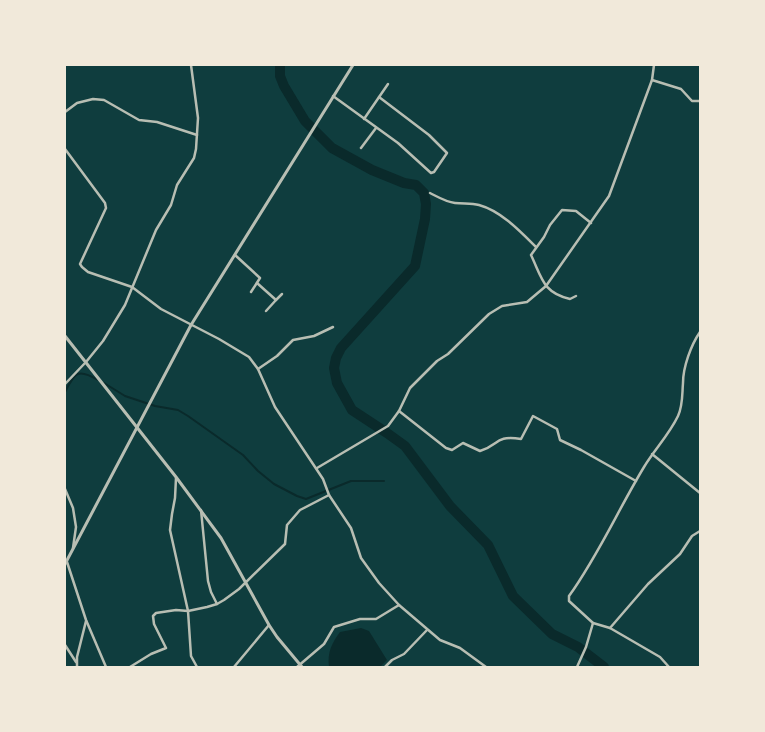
<svg xmlns="http://www.w3.org/2000/svg" width="765" height="732" viewBox="0 0 765 732" font-family="Jost,sans-serif">
  <style>
    .water { fill: #0a2a2b }
    .lines { fill: none; stroke-linecap: round; stroke-linejoin: round }
    .stream { stroke: #0a2a2b; stroke-width: 2 }
    .river { stroke: #0a2a2b; stroke-width: 10 }
    .minor { stroke: #b8beb3; stroke-width: 2.5 }
    .tertiary { stroke: #b8beb3; stroke-width: 3 }
  </style>
  <rect width="100%" height="100%" fill="#0f3d3e"/>
  <path class="water" d="M361,628L369,631L387,660L380,667H329C327,652 332,643 340,632Z"/>
  <g class="lines">
    <g class="stream">
      <path d="M104,383L125,396L155,406L178,410L188,416L243,455L258,471L274,484L297,496L306,499L351,481H384"/>
      <path d="M65,392C75,372 78,368 98,380"/>
    </g>
    <path class="river" d="M280,65V76L284,86L305,121L332,148L372,170L404,183L416,185L424,193L426,204L425,219L415,266L341,348L336,358L334,368L337,383L352,410L387,433L405,446L450,506L488,545L513,596L552,634L578,647L604,667"/>
    <g class="minor">
      <path d="M652,80L681,89L692,101H700"/>
      <path d="M333,96L398,143L431,173L434,172L447,153L429,135L379,97"/>
      <path d="M65,112L77,103L93,99L104,100L139,120L157,122L197,135"/>
      <path d="M364,119L388,84"/>
      <path d="M361,148L376,128"/>
      <path d="M65,149L105,203L106,208L80,264L82,267L88,272L132,287L161,309L219,339L249,357L258,369L275,407L323,479L329,495L351,528L361,558L379,583L399,605L440,640L460,648L486,667"/>
      <path d="M430,193C438,197 446,202 455,203C464,204 471,203 479,205C501,211 520,231 536,247"/>
      <path d="M235,255L260,278L251,292"/>
      <path d="M257,283L276,300L282,294"/>
      <path d="M576,296L570,299C543,293 542,278 531,255L544,237L550,225L562,210L576,211L591,223"/>
      <path d="M266,311L276,300"/>
      <path d="M258,369L277,356L293,340L314,336L333,327"/>
      <path d="M65,384L86,362L103,341L125,305L156,230L171,205L177,185L194,158L196,149L198,118L191,65"/>
      <path d="M399,411L446,448L452,450L463,443L480,451C500,445 494,435 521,439L533,416L557,429L560,440L581,450L636,481"/>
      <path d="M652,454L700,493"/>
      <path d="M317,468L388,426L399,411L410,388L437,361L448,354L489,314L502,306L527,302L546,286L609,196L652,80L654,65"/>
      <path d="M176,478L175,498L172,514L170,530L188,611L191,656L197,667"/>
      <path d="M65,489L73,508L76,527L73,548"/>
      <path d="M201,510L208,581L211,592L217,604"/>
      <path d="M67,562L86,620L106,667"/>
      <path d="M610,628L648,584L680,554L692,536L700,531"/>
      <path d="M65,645L76,662"/>
      <path d="M77,667V657L86,621"/>
      <path d="M130,667L151,654L166,648L154,624L153,616L156,613L176,610L188,611L207,607L217,604L224,600L239,589L285,544L287,525L300,510L329,495"/>
      <path d="M234,667L269,625"/>
      <path d="M297,667L324,644L334,627L360,619H376L399,605"/>
      <path d="M385,667L392,660L404,654L427,630"/>
      <path d="M577,667L586,647L593,623"/>
      <path d="M669,667L660,657L610,628L593,623L569,601V596C598,556 618,510 644,467C654,450 669,435 678,416C683,405 682,395 683,383C683,367 691,345 700,332"/>
    </g>
    <g class="tertiary">
      <path d="M65,336L176,477L221,538L269,625L277,637L302,667"/>
      <path d="M65,564L191,325L353,65"/>
    </g>
  </g>
  <rect width="765" height="732" fill="none" stroke="#f1e9da" stroke-width="132"/>
</svg>
